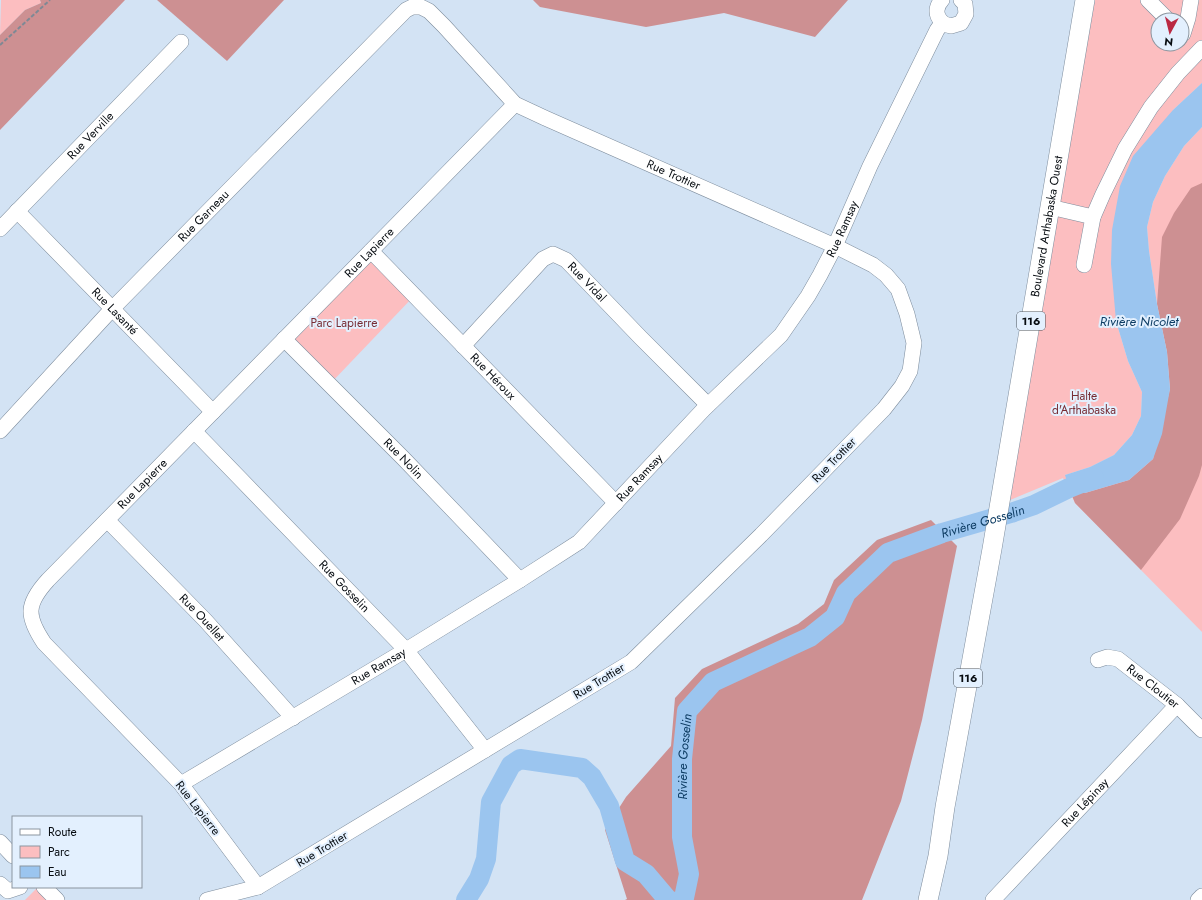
<svg xmlns="http://www.w3.org/2000/svg" width="1202" height="900" viewBox="0 0 1202 900" font-family="Jost,sans-serif">
  <style>
    .green { fill: #fcbec0; fill-rule: evenodd }
    .forest { fill: #cd9092 }
    .water { fill: #9bc5ef }
    .lines { fill: none; stroke-linecap: round; stroke-linejoin: round }
    .river { stroke: #9bc5ef; stroke-width: 20 }
    .minor-casing { stroke: #7e8d9d; stroke-width: 16 }
    .major-casing { stroke: #7e8d9d; stroke-width: 20 }
    .path { stroke: #7e8995; stroke-width: 2; stroke-dasharray: 4 2; stroke-linecap: butt }
    .minor { stroke: #fff; stroke-width: 15 }
    .major { stroke: #fff; stroke-width: 19 }
    .labels { text-anchor: middle; dominant-baseline: central; stroke-width: 4; stroke-linejoin: round; paint-order: stroke }
    .shield { fill: #e3f0fe; stroke: #495058; stroke-width: 1 }
    .shield-label { font-size: 11px; font-weight: bold; fill: #070c11 }
    .street-label { font-size: 12px; fill: #070c11; stroke: #e3f0fe }
    .park-label { font-size: 12px; fill: #782d35; stroke: #e3f0fe }
    .water-label { font-size: 13px; font-style: italic; fill: #0e3d64; stroke: #e3f0fe }
  </style>
  <rect width="100%" height="100%" fill="#d3e3f4"/>
  <g class="green">
    <path d="M1,0H40L41,3L25,10L0,35Z"/>
    <path d="M1095,0H1202V83L1173,110L1116,321L1128,361L1142,392L1141,416L1132,435L1114,455L1090,467L1065,475L1129,480L1170,389L1167,352L1157,304L1149,251L1147,227L1153,202L1165,176L1184,146L1202,127V632L1075,503L1063,478L1010,500L1056,218ZM1158,20H1182V44H1158Z"/>
    <path d="M371,251L414,296L329,385L284,339Z"/>
    <path d="M38,887L51,900H25Z"/>
  </g>
  <g class="forest">
    <path d="M40,0H125L0,130V35L25,10L41,3Z"/>
    <path d="M157,0H284L227,61Z"/>
    <path d="M533,0H848L815,37L724,13L646,27L540,7Z"/>
    <path d="M1202,183V465L1199,476L1180,519L1141,570L1075,503L1069,488L1085,493L1129,480L1153,459L1170,389L1167,352L1157,304L1162,237L1174,213L1191,188Z"/>
    <path d="M931,520L957,546L922,720L901,801L862,900H625L627,899L605,830L626,797L671,746L675,698L702,669L798,624L824,604L834,580L877,540Z"/>
  </g>
  <path class="water" d="M1202,83V127L1184,146L1165,176L1153,202L1147,227L1149,251L1157,304L1167,352L1170,389L1162,434L1153,459L1129,480L1085,493L1069,488L1065,475L1090,467L1114,455L1132,435L1141,416L1142,392L1128,361L1116,321L1111,264L1112,230L1120,186L1133,156L1173,110Z"/>
  <g class="lines">
    <g class="river">
      <path d="M466,900L479,879L486,859L491,802L511,765L520,759L582,768L592,777L609,806L625,861L646,874L668,900"/>
      <path id="s1" d="M680,900L684,898L689,874L682,837V759L687,711L713,682L810,637L835,617L846,593L888,553L942,533L1011,513L1034,505L1069,488L1094,478"/>
    </g>
    <defs>
      <g id="minor">
        <path d="M942,0C932,10 938,24 951,26L961,23L966,14L965,4L961,0"/>
        <path d="M1148,0L1168,20"/>
        <path d="M1183,34L1188,18L1191,0"/>
        <path d="M1050,207L1093,217"/>
        <path id="s2" d="M17,211L213,412"/>
        <path id="s3" d="M0,229L181,42"/>
        <path id="s4" d="M371,251L616,503"/>
        <path d="M1084,265L1093,217L1103,194L1125,149L1151,107L1178,73L1202,48"/>
        <path id="s5" d="M284,339L403,458L520,580"/>
        <path id="s6" d="M463,346L543,259L553,254L566,260L640,337L708,405"/>
        <path id="s7" d="M0,431L112,309L406,10L412,7H421L429,11L444,26L515,104L545,118L835,246L873,265L886,275L898,289L907,314L914,343L910,371L902,386L884,409L761,535L631,662L258,887L207,900"/>
        <path id="s8" d="M194,431L406,650L485,750"/>
        <path id="s9" d="M107,520L205,620L293,718"/>
        <path id="s10" d="M1098,660L1107,657L1118,659L1177,705L1202,730"/>
        <path id="s11" d="M181,784L406,650L520,580L579,542L703,410L781,335L808,296L820,275L835,246L870,166L937,30L942,23"/>
        <path d="M0,842L13,856"/>
        <path d="M0,884L8,891L20,887"/>
        <path d="M44,887L57,900"/>
        <path id="s12" d="M258,887L181,784L44,643C26,616 26,604 48,580L515,104"/>
        <path id="s13" d="M993,900L1177,705"/>
        <path d="M1198,900L1202,896"/>
      </g>
      <g id="major">
        <path id="s14" d="M928,900L938,856L945,807L992,549L1085,0"/>
      </g>
    </defs>
    <use href="#minor" class="minor-casing"/>
    <use href="#major" class="major-casing"/>
    <path class="path" d="M0,45L50,0"/>
    <use href="#minor" class="minor"/>
    <use href="#major" class="major"/>
  </g>
  <g class="labels">
    <g class="shield">
      <rect x="1017" y="312" width="28" height="18" rx="3"/>
      <rect x="954" y="669" width="28" height="18" rx="3"/>
    </g>
    <g class="shield-label">
      <text x="1031" y="321">116</text>
      <text x="968" y="678">116</text>
    </g>
    <g class="street-label">
      <text stroke="none"><textPath href="#s3" startOffset="130">Rue Verville</textPath></text>
      <text stroke="none"><textPath href="#s7" startOffset="910">Rue Trottier</textPath></text>
      <text stroke="none"><textPath href="#s7" startOffset="296">Rue Garneau</textPath></text>
      <text stroke="none"><textPath href="#s14" startOffset="684">Boulevard Arthabaska Ouest</textPath></text>
      <text stroke="none"><textPath href="#s11" startOffset="878">Rue Ramsay</textPath></text>
      <text stroke="none"><textPath href="#s12" startOffset="855">Rue Lapierre</textPath></text>
      <text stroke="none"><textPath href="#s6" startOffset="174">Rue Vidal</textPath></text>
      <text stroke="none"><textPath href="#s2" startOffset="140">Rue Lasanté</textPath></text>
      <text stroke="none"><textPath href="#s4" startOffset="175">Rue Héroux</textPath></text>
      <text stroke="none"><textPath href="#s5" startOffset="169">Rue Nolin</textPath></text>
      <text transform="translate(834 460) rotate(-46)">Rue Trottier</text>
      <text stroke="none"><textPath href="#s11" startOffset="554">Rue Ramsay</textPath></text>
      <text stroke="none"><textPath href="#s12" startOffset="531">Rue Lapierre</textPath></text>
      <text stroke="none"><textPath href="#s8" startOffset="216">Rue Gosselin</textPath></text>
      <text stroke="none"><textPath href="#s9" startOffset="136">Rue Ouellet</textPath></text>
      <text stroke="none"><textPath href="#s11" startOffset="230">Rue Ramsay</textPath></text>
      <text transform="translate(599 681) rotate(-31)">Rue Trottier</text>
      <text stroke="none"><textPath href="#s10" startOffset="65">Rue Cloutier</textPath></text>
      <text stroke="none"><textPath href="#s13" startOffset="134">Rue Lépinay</textPath></text>
      <text transform="translate(198 808) rotate(52)">Rue Lapierre</text>
      <text transform="translate(322 849) rotate(-31)">Rue Trottier</text>
    </g>
    <g class="park-label">
      <text x="344" y="323">Parc Lapierre</text>
      <text x="1084" y="396">Halte<tspan x="1084" dy="14">d'Arthabaska</tspan></text>
    </g>
    <g class="water-label">
      <text x="1139" y="321">Rivière Nicolet</text>
      <text stroke="none"><textPath href="#s1" startOffset="555">Rivière Gosselin</textPath></text>
      <text stroke="none"><textPath href="#s1" startOffset="147">Rivière Gosselin</textPath></text>
    </g>
  </g>
  <rect x="12" y="816" width="130" height="72" fill="#e3f0fe" stroke="#8b959f"/>
  <rect x="20" y="829" width="20" height="6" fill="#ffffff" stroke="#8b959f"/>
  <text x="48" y="836" font-size="12" fill="#070c11">Route</text>
  <rect x="20" y="846" width="20" height="12" fill="#fcbec0" stroke="#8b959f"/>
  <text x="48" y="856" font-size="12" fill="#070c11">Parc</text>
  <rect x="20" y="866" width="20" height="12" fill="#9bc5ef" stroke="#8b959f"/>
  <text x="48" y="876" font-size="12" fill="#070c11">Eau</text>
  <g transform="translate(1170 32) rotate(187)"><circle r="19" fill="#e3f0fe" stroke="#8b959f"/>
  <path d="M0-3L7 15L0 10L-7 15Z" fill="#ba2943"/>
  <text y="-6" font-size="11" font-weight="bold" text-anchor="middle" fill="#070c11">N</text>
  </g>
</svg>
